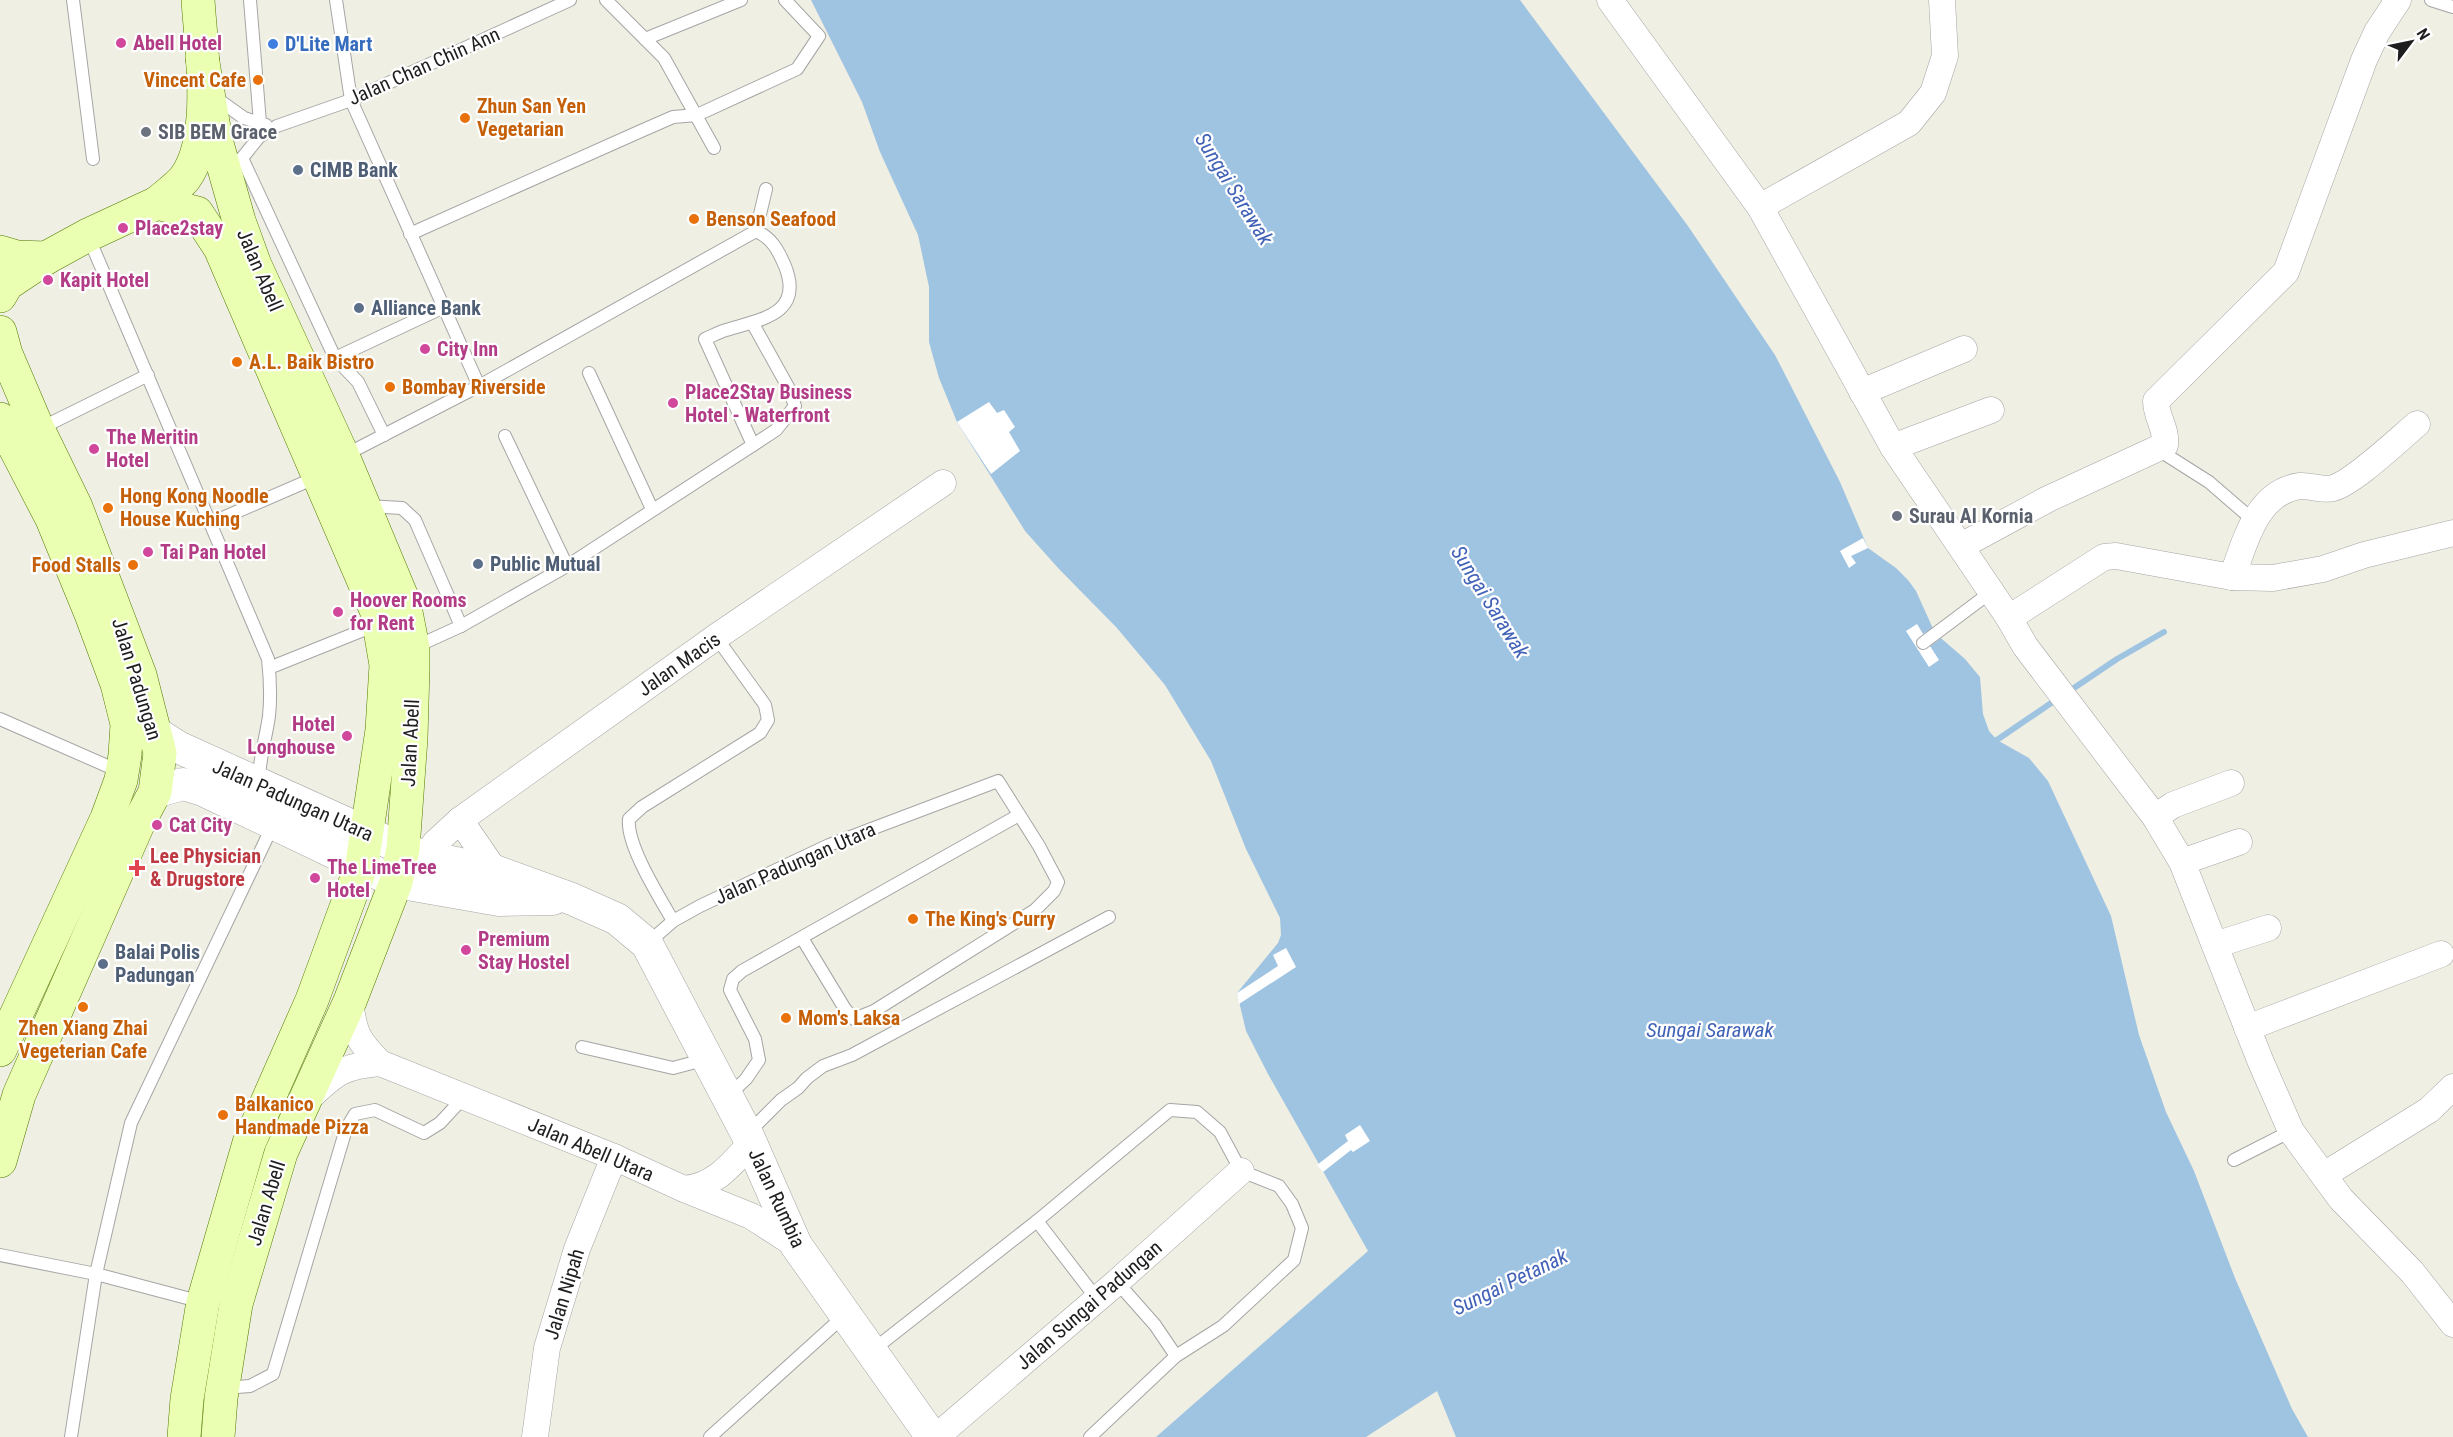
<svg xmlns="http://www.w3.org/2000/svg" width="2453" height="1437" viewBox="0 0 2453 1437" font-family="'Roboto Condensed',sans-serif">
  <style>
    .water { fill: #9fc4e2 }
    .pier { fill: #fff }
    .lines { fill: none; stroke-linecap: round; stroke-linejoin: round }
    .stream { stroke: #9fc4e2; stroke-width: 6 }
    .service-casing { stroke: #a5a5a5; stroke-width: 14 }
    .minor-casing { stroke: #a5a5a5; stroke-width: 27 }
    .tertiary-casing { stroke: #a5a5a5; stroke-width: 33 }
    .secondary-casing { stroke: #527a00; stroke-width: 34 }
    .service { stroke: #fff; stroke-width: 12 }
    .minor { stroke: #fff; stroke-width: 26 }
    .tertiary { stroke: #fff; stroke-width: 32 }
    .secondary { stroke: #eaffb2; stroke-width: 33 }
    .hotel-dot { fill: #d1479c; stroke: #fff; stroke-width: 2 }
    .shop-dot { fill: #3f7fe0; stroke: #fff; stroke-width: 2 }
    .food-dot { fill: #e8710a; stroke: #fff; stroke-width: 2 }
    .worship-dot { fill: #6b7280; stroke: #fff; stroke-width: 2 }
    .service-dot { fill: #5c6f8a; stroke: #fff; stroke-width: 2 }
    .health-dot { fill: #e0444e; stroke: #fff; stroke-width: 2 }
    .labels { text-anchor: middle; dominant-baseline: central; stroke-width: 4.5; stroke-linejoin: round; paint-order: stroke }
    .hotel-label { font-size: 20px; font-weight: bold; fill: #b23c85; stroke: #fff; text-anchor: start }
    .shop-label { font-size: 20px; font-weight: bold; fill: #366cbe; stroke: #fff; text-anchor: start }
    .street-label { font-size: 20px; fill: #1e1e1e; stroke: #fff }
    .food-label { font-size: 20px; font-weight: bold; fill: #c56008; stroke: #fff; text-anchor: start }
    .worship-label { font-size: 20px; font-weight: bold; fill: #5b616d; stroke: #fff; text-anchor: start }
    .service-label { font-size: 20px; font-weight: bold; fill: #4e5e75; stroke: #fff; text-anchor: start }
    .health-label { font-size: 20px; font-weight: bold; fill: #be3a42; stroke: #fff; text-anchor: start }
    .water-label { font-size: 21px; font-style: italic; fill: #4162b7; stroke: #fff }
  </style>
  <rect width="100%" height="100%" fill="#f0efe3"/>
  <path class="water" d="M811,0H1520L1688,226L1775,355L1840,482L1868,548L1896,568L1908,580L1916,591L1935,633L1965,659L1980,677L1983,714L1989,731L1997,740L2029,758L2048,781L2111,916L2139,1035L2166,1112L2194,1171L2235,1278L2292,1409L2308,1437H1456L1437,1391L1366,1437H1156L1368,1251L1268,1074L1246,1031L1237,993L1278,943L1281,935L1280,918L1246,849L1211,761L1165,685L1116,627L1059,569L1025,531L957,422L939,378L929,342V287L918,235L880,152L862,102Z"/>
  <g class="pier">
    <path d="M989,402L997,413L1004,410L1015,427L1009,432L1020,451L991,474L957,422Z"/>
    <path d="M1863,538L1868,548L1851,556L1856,563L1849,568L1840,551Z"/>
    <path d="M1917,624L1923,634L1932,629L1940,639L1930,646L1939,660L1929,667L1906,631Z"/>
    <path d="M1286,948L1296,967L1239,1004L1237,993L1278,966L1273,955Z"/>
    <path d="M1360,1125L1370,1141L1353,1152L1351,1150L1323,1172L1317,1165L1348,1141L1345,1135Z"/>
  </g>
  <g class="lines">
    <g class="stream">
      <path d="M2068,692L2117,659L2164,632"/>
      <path d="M1991,744L2057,699"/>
    </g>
    <defs>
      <g id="service">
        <path d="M73,0L93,159"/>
        <path d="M250,0L260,123"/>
        <path d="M336,0L351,100L479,386"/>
        <path d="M606,0L664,58L714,148"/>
        <path d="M2431,0L2453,7"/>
        <path d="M645,39L741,0"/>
        <path d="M216,98L244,118L266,125"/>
        <path d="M242,158L335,358L358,382L384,435"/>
        <path d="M230,173L259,137L277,126L351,100L570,0"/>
        <path d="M410,234L641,131L673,117L697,115L797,69L819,36L785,0"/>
        <path d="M88,236L268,659C270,677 271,697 269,716C266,738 259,758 259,781"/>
        <path d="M335,358L444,307"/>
        <path d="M589,373L652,509"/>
        <path d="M39,429L148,375"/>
        <path d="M505,436L567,566"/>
        <path d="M753,445L705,339C712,336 719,332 726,330C762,319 804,314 785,266C778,250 772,238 756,231"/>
        <path d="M2157,449L2209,482L2253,520"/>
        <path d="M345,455L479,386L756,231L766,189"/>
        <path d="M366,506L402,508L415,520L461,626"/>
        <path d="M211,523L317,477"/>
        <path d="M1923,643L1991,592"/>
        <path d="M415,647L461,626L567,566L776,430L795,406L788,387L753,324"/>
        <path d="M269,668L376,625"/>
        <path d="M0,719L121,772"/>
        <path d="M673,921C660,898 626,845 629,819L642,807L760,733L768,720L765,705L716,637"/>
        <path d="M648,943L673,921L700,906L829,845L998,781L1039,846L1058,882L1054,891L1035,910L874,1011L854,1019L845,1009L802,938"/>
        <path d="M582,1047L673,1068L707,1059"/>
        <path d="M729,1095L746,1079L759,1060L755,1039L730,990L733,979L742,971L1019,815"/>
        <path d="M749,1135L756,1125L781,1100L798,1088L807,1078L823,1066L852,1055L1109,917"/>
        <path d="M2234,1160L2291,1131"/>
        <path d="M1037,1221L1097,1299"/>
        <path d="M0,1255L96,1274L202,1302"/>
        <path d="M1117,1282L1155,1325L1176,1356"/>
        <path d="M873,1350L1037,1221L1170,1110L1197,1112L1220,1132L1241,1171L1279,1186L1292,1204L1302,1228L1294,1260L1223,1326L1176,1356L1090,1437"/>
        <path d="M224,1388L250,1386L273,1374L346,1129L355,1114L375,1110L424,1133L440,1123L464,1097"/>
        <path d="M71,1437L96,1274L131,1123L273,825"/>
        <path d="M710,1437L845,1315"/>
      </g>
      <g id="minor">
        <path d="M1610,0L1760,207L1893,447L2009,618L2025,646L2155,817L2182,862L2260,1060L2291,1131L2341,1199L2412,1272L2453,1324"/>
        <path d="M1760,207L1909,123L1933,93L1945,56L1942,0"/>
        <path d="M1862,392L1964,349"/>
        <path d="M1893,447L1991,410"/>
        <path d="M1961,546L2048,499L2165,445C2167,429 2156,417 2156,401L2286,272L2364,60L2377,32L2398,0"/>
        <path d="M2232,577C2245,543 2256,492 2300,486C2310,485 2323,491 2333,488C2353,483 2399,439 2417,424"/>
        <path d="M2009,618L2104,557L2116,556L2232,577L2273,578L2323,569L2364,555L2453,533"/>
        <path d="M2155,817L2173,805L2231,783"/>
        <path d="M460,820L495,871"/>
        <path d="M426,857L435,843L460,820L716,637L943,483"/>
        <path d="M2182,862L2239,842"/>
        <path d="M2215,945L2268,928"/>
        <path d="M350,1001C354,1033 357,1040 380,1063L614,1157L684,1189L751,1216L796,1245"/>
        <path d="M2247,1028L2441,954"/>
        <path d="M310,1097C336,1072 344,1066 380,1063"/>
        <path d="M2324,1175L2429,1110L2453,1087"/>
        <path d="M684,1189C715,1186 731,1165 751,1143"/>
        <path d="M535,1437L547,1348L577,1249L614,1157"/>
        <path d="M936,1437L1117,1282L1241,1171"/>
      </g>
      <g id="tertiary">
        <path d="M156,733L178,747L403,849L426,857L495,871L572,899L617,919L647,944L748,1136L796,1245L932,1437"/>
        <path d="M155,792L183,784L203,790L396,882L499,900L553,899"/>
      </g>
      <g id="secondary">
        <path d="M202,57L216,140L239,221L255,265L343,456L404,602L413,648V668L411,738L403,849L396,882L350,1001L281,1153L236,1304L221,1398L218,1437"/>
        <path d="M157,203C166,195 178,187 185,178C215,137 201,48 198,0"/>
        <path d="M0,252L17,257L46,258"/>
        <path d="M0,296L7,284L46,258L88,235L157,203L197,213L220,248L377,612L386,665L382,730L362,864L312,1000L249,1143L203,1302L187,1399L184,1437"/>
        <path d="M0,332L6,354L38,429L76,507L140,675L160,753L155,792L139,822L19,1095L0,1161"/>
        <path d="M0,419L52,519L91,614L117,684L127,724L125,755L121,780L107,818L0,1050"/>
      </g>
    </defs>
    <use href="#service" class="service-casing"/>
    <use href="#minor" class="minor-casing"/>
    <use href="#tertiary" class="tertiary-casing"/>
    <use href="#secondary" class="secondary-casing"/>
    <use href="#service" class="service"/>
    <use href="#minor" class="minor"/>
    <use href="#tertiary" class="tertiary"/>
    <use href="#secondary" class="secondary"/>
  </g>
  <g class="hotel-dot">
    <circle cx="121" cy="43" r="6"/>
    <circle cx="123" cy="228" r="6"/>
    <circle cx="48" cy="280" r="6"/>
    <circle cx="425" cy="349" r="6"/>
    <circle cx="673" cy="403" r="6"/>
    <circle cx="94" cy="449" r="6"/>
    <circle cx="148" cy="552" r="6"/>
    <circle cx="338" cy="612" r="6"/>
    <circle cx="347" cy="736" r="6"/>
    <circle cx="157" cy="825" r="6"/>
    <circle cx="315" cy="878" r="6"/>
    <circle cx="466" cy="950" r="6"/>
  </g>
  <circle class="shop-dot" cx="273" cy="44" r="6"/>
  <g class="food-dot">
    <circle cx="258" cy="80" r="6"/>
    <circle cx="465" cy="118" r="6"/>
    <circle cx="694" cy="219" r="6"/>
    <circle cx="237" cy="362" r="6"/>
    <circle cx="390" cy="387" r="6"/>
    <circle cx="108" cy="508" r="6"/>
    <circle cx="133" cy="565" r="6"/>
    <circle cx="913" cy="919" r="6"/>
    <circle cx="83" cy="1007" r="6"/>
    <circle cx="786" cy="1018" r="6"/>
    <circle cx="223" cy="1115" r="6"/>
  </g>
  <g class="worship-dot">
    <circle cx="146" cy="132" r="6"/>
    <circle cx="1897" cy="516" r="6"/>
  </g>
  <g class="service-dot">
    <circle cx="298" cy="170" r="6"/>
    <circle cx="359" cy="308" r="6"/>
    <circle cx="478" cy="564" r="6"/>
    <circle cx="103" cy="964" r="6"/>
  </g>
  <path class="health-dot" d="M134 859h6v6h6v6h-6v6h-6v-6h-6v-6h6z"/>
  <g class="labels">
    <g class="hotel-label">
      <text x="133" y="43">Abell Hotel</text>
      <text x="135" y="228">Place2stay</text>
      <text x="60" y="280">Kapit Hotel</text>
      <text x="437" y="349">City Inn</text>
      <text x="685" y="392">Place2Stay Business<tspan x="685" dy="23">Hotel - Waterfront</tspan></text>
      <text x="106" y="437">The Meritin<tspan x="106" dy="23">Hotel</tspan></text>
      <text x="160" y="552">Tai Pan Hotel</text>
      <text x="350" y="600">Hoover Rooms<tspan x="350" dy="23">for Rent</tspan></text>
      <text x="335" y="724" text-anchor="end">Hotel<tspan x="335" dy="23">Longhouse</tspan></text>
      <text x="169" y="825">Cat City</text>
      <text x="327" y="867">The LimeTree<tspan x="327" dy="23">Hotel</tspan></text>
      <text x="478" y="939">Premium<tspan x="478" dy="23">Stay Hostel</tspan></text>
    </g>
    <g class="shop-label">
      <text x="285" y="44">D'Lite Mart</text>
    </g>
    <g class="street-label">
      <text transform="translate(424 66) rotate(-24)">Jalan Chan Chin Ann</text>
      <text transform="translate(260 270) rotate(67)">Jalan Abell</text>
      <text transform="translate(679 664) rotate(-35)">Jalan Macis</text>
      <text transform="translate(137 679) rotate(73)">Jalan Padungan</text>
      <text transform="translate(410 743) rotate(-87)">Jalan Abell</text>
      <text transform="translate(293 800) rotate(24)">Jalan Padungan Utara</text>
      <text transform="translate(795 863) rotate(-24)">Jalan Padungan Utara</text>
      <text transform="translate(591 1149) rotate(23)">Jalan Abell Utara</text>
      <text transform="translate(777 1198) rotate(65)">Jalan Rumbia</text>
      <text transform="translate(266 1203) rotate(-73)">Jalan Abell</text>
      <text transform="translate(564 1294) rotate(-73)">Jalan Nipah</text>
      <text transform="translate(1089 1305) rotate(-41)">Jalan Sungai Padungan</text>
    </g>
    <g class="food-label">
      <text x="246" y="80" text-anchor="end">Vincent Cafe</text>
      <text x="477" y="106">Zhun San Yen<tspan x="477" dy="23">Vegetarian</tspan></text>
      <text x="706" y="219">Benson Seafood</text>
      <text x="249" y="362">A.L. Baik Bistro</text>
      <text x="402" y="387">Bombay Riverside</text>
      <text x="120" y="496">Hong Kong Noodle<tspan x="120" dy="23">House Kuching</tspan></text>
      <text x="121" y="565" text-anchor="end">Food Stalls</text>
      <text x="925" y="919">The King's Curry</text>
      <text x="798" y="1018">Mom's Laksa</text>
      <text x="83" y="1028" text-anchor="middle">Zhen Xiang Zhai<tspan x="83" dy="23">Vegeterian Cafe</tspan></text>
      <text x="235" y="1104">Balkanico<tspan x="235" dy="23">Handmade Pizza</tspan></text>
    </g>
    <g class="worship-label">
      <text x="158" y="132">SIB BEM Grace</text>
      <text x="1909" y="516">Surau Al Kornia</text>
    </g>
    <g class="service-label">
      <text x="310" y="170">CIMB Bank</text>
      <text x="371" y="308">Alliance Bank</text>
      <text x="490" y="564">Public Mutual</text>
      <text x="115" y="952">Balai Polis<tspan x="115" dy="23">Padungan</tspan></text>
    </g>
    <g class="health-label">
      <text x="150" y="856">Lee Physician<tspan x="150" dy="23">&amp; Drugstore</tspan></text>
    </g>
    <g class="water-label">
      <text transform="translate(1234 189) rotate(58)">Sungai Sarawak</text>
      <text transform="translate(1490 602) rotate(58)">Sungai Sarawak</text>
      <text x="1710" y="1030">Sungai Sarawak</text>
      <text transform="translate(1510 1282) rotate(-26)">Sungai Petanak</text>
    </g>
  </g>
  <g transform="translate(2411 42) rotate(58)" stroke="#ffffff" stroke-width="4.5" paint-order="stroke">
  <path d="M0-4.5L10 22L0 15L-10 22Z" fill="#1e1e1e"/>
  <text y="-9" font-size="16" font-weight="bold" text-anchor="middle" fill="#1e1e1e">N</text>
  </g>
</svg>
